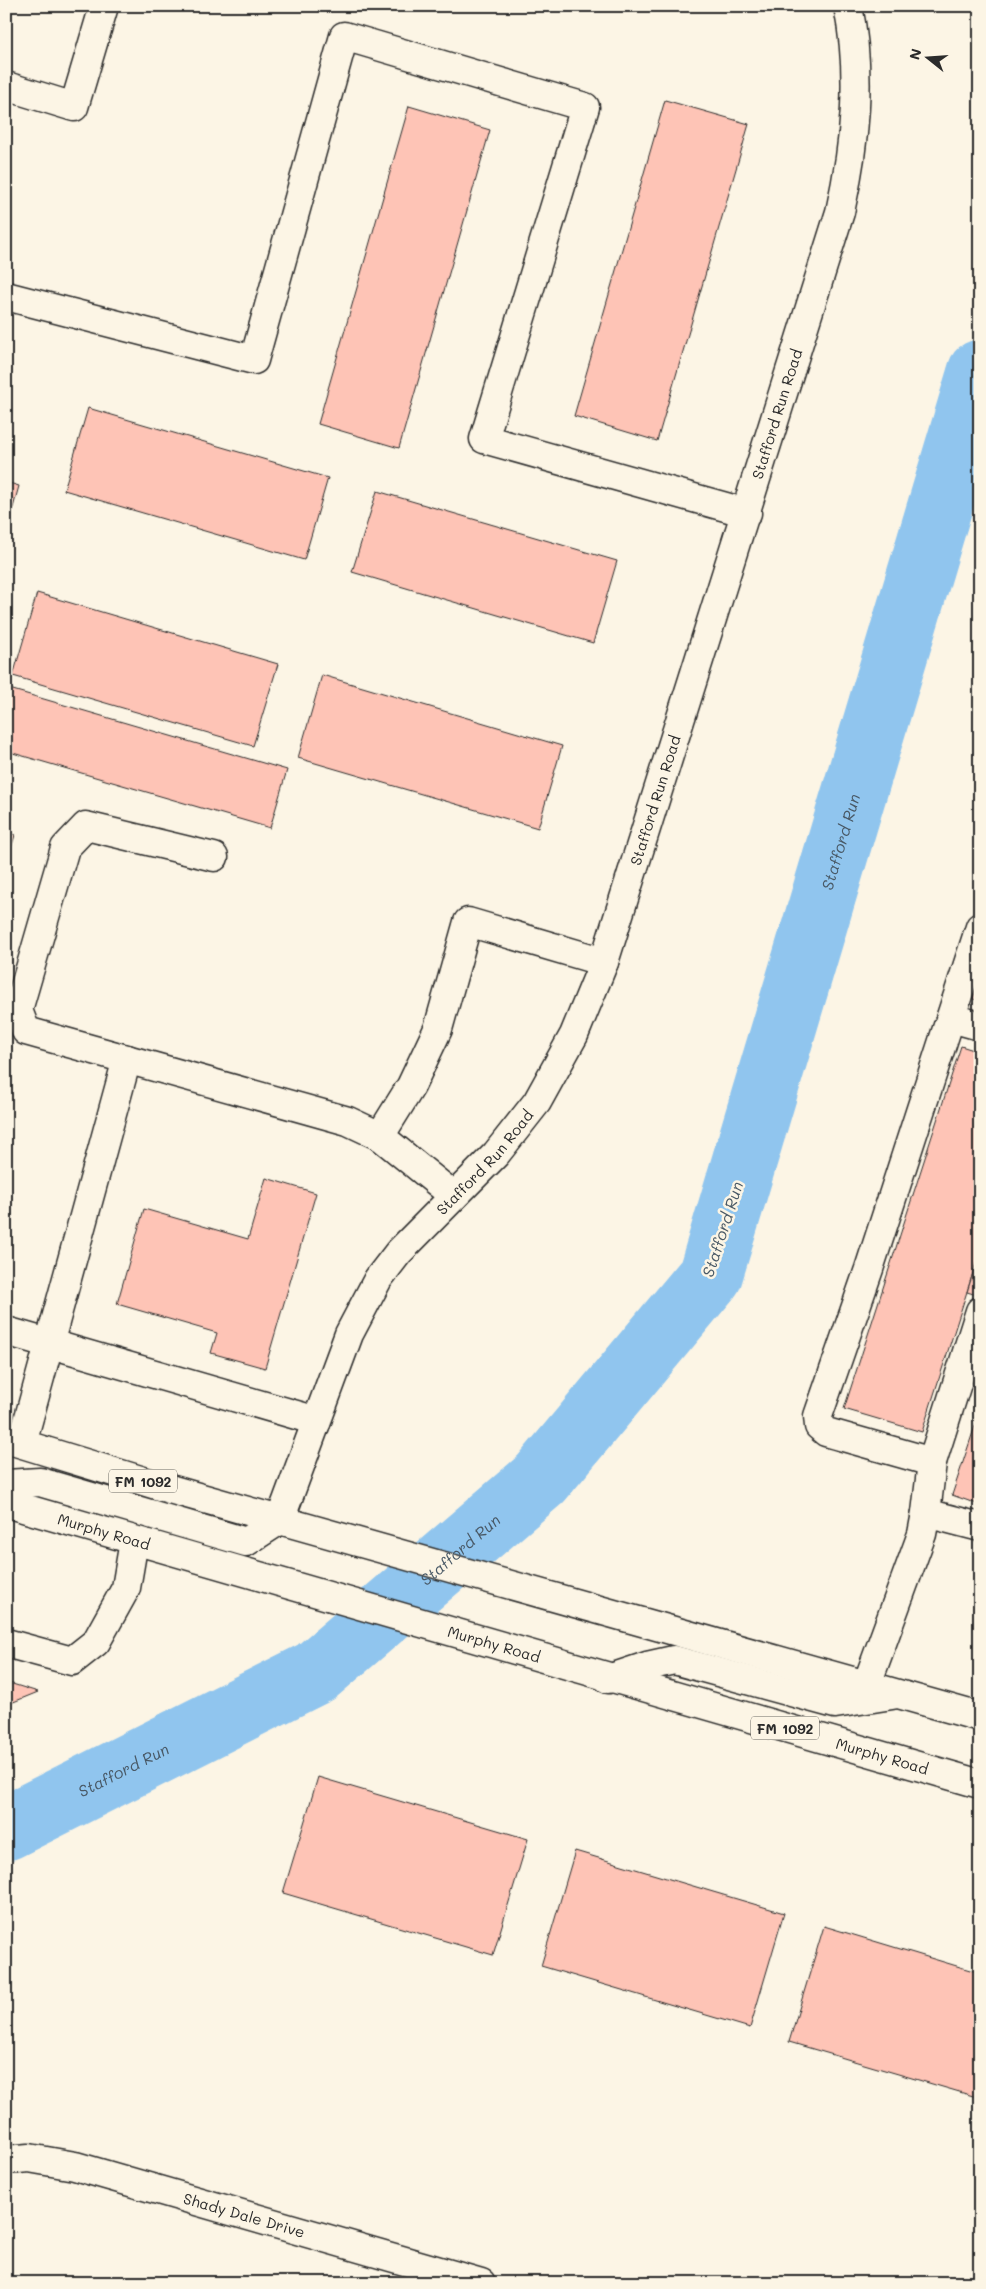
<svg xmlns="http://www.w3.org/2000/svg" width="986" height="2289" viewBox="0 0 986 2289" font-family="Mali,sans-serif">
  <style>
    .lines { fill: none; stroke-linecap: round; stroke-linejoin: round }
    .river { stroke: #90c5ee; stroke-width: 65 }
    .building { fill: #fec4b6; stroke: #2b2b2b }
    .minor-casing { stroke: #2b2b2b; stroke-width: 31 }
    .major-casing { stroke: #2b2b2b; stroke-width: 31 }
    .minor { stroke: #fcf5e5; stroke-width: 28 }
    .major { stroke: #fcf5e5; stroke-width: 28 }
    .labels { text-anchor: middle; dominant-baseline: central; stroke-width: 5; stroke-linejoin: round; paint-order: stroke }
    .shield { fill: #fcf5e5; stroke: #6a6863; stroke-width: 1 }
    .shield-label { font-size: 14px; font-weight: bold; fill: #2b2b2b }
    .street-label { font-size: 15px; fill: #2b2b2b; stroke: #fcf5e5 }
    .water-label { font-size: 16px; font-style: italic; fill: #495966; stroke: #fcf5e5 }
  </style>
  <rect width="100%" height="100%" fill="#fcf5e5"/>
  <filter id="ink" filterUnits="userSpaceOnUse"><feTurbulence type="fractalNoise" baseFrequency=".02" numOctaves="2"/><feDisplacementMap in="SourceGraphic" scale="10" xChannelSelector="R" yChannelSelector="G"/><feConvolveMatrix kernelMatrix="1 2 1 2 8 2 1 2 1" color-interpolation-filters="sRGB"/></filter>
  <g filter="url(#ink)">
    <g class="lines">
      <path class="river" id="s1" d="M6,1828L316,1672L541,1479L710,1276L980,372"/>
    </g>
    <g class="building">
      <path d="M665,100L749,124L657,441L574,416Z"/>
      <path d="M409,106L490,130L399,448L318,424Z"/>
      <path d="M88,408L328,478L304,560L64,490Z"/>
      <path d="M6,482L19,486L6,533Z"/>
      <path d="M377,491L617,561L593,643L352,572Z"/>
      <path d="M37,593L278,664L253,746L13,676Z"/>
      <path d="M322,675L562,746L538,828L298,758Z"/>
      <path d="M6,688L287,770L270,828L6,751Z"/>
      <path d="M6,832L15,835L6,865Z"/>
      <path d="M980,976V1001L973,999Z"/>
      <path d="M961,1046L980,1052V1251L922,1432L844,1409Z"/>
      <path d="M266,1178L316,1193L265,1368L211,1353L217,1333L117,1304L144,1209L248,1239Z"/>
      <path d="M980,1251V1296L967,1292Z"/>
      <path d="M980,1411V1505L952,1495Z"/>
      <path d="M6,1682L38,1692L6,1705Z"/>
      <path d="M318,1777L528,1839L493,1955L283,1893Z"/>
      <path d="M575,1851L784,1913L750,2028L541,1966Z"/>
      <path d="M824,1926L980,1973V2098L789,2042Z"/>
    </g>
    <g class="lines">
      <defs>
        <g id="minor">
          <path d="M6,86L74,107L104,6"/>
          <path d="M6,296L254,360L344,36L585,107L484,439L747,513"/>
          <path d="M214,857L86,826L65,848L18,1010L26,1031L348,1121L380,1136"/>
          <path d="M951,1018L980,1026"/>
          <path d="M454,1196L380,1136L411,1086L438,1029L468,922L604,962"/>
          <path d="M6,1331L317,1421"/>
          <path d="M22,1443L127,1059"/>
          <path d="M932,1462L826,1432L819,1426L818,1416L869,1269L980,927"/>
          <path d="M926,1513L932,1462L980,1311"/>
          <path id="s2" d="M280,1520L349,1334L378,1279L398,1253L496,1154L537,1102L574,1035L604,962L840,212C855,144 862,75 848,6"/>
          <path d="M6,1643L72,1661L96,1642L126,1588L134,1541"/>
          <path d="M867,1684L922,1534L926,1513L980,1527"/>
          <path id="s3" d="M6,2160L29,2158L75,2166L481,2283"/>
        </g>
        <g id="major">
          <path d="M6,1439L173,1490L980,1717"/>
          <path d="M6,1484L40,1482L246,1542L280,1520"/>
          <path id="s4" d="M6,1503L980,1784"/>
          <path d="M608,1679L647,1666L674,1660L835,1704L892,1695"/>
        </g>
      </defs>
      <use href="#minor" class="minor-casing"/>
      <use href="#major" class="major-casing"/>
      <use href="#minor" class="minor"/>
      <use href="#major" class="major"/>
    </g>
  </g>
  <g class="labels">
    <g class="shield">
      <rect x="109" y="1469.5" width="68" height="23" rx="4"/>
      <rect x="751" y="1716.5" width="68" height="23" rx="4"/>
    </g>
    <g class="shield-label">
      <text x="143" y="1481">FM 1092</text>
      <text x="785" y="1728">FM 1092</text>
    </g>
    <g class="street-label">
      <text stroke="none"><textPath href="#s2" startOffset="1229">Stafford Run Road</textPath></text>
      <text stroke="none"><textPath href="#s2" startOffset="824">Stafford Run Road</textPath></text>
      <text stroke="none"><textPath href="#s2" startOffset="419">Stafford Run Road</textPath></text>
      <text stroke="none"><textPath href="#s4" startOffset="102">Murphy Road</textPath></text>
      <text stroke="none"><textPath href="#s4" startOffset="508">Murphy Road</textPath></text>
      <text stroke="none"><textPath href="#s4" startOffset="912">Murphy Road</textPath></text>
      <text stroke="none"><textPath href="#s3" startOffset="246">Shady Dale Drive</textPath></text>
    </g>
    <g class="water-label">
      <text stroke="none"><textPath href="#s1" startOffset="1361">Stafford Run</textPath></text>
      <text transform="translate(722 1229) rotate(-72)">Stafford Run</text>
      <text stroke="none"><textPath href="#s1" startOffset="536">Stafford Run</textPath></text>
      <text stroke="none"><textPath href="#s1" startOffset="131">Stafford Run</textPath></text>
    </g>
  </g>
  <rect width="986" height="2289" fill="none" stroke="#fcf5e5" stroke-width="25"/>
  <rect x="12" y="12" width="961" height="2264" fill="none" stroke="#2b2b2b" stroke-width="2" filter="url(#ink)"/>
  <g transform="translate(928 58) rotate(287)" stroke="#fcf5e5" stroke-width="4" paint-order="stroke">
  <path d="M0-4L9 19L0 12L-9 19Z" fill="#2b2b2b"/>
  <text y="-8" font-size="14" font-weight="bold" text-anchor="middle" fill="#2b2b2b">N</text>
  </g>
</svg>
